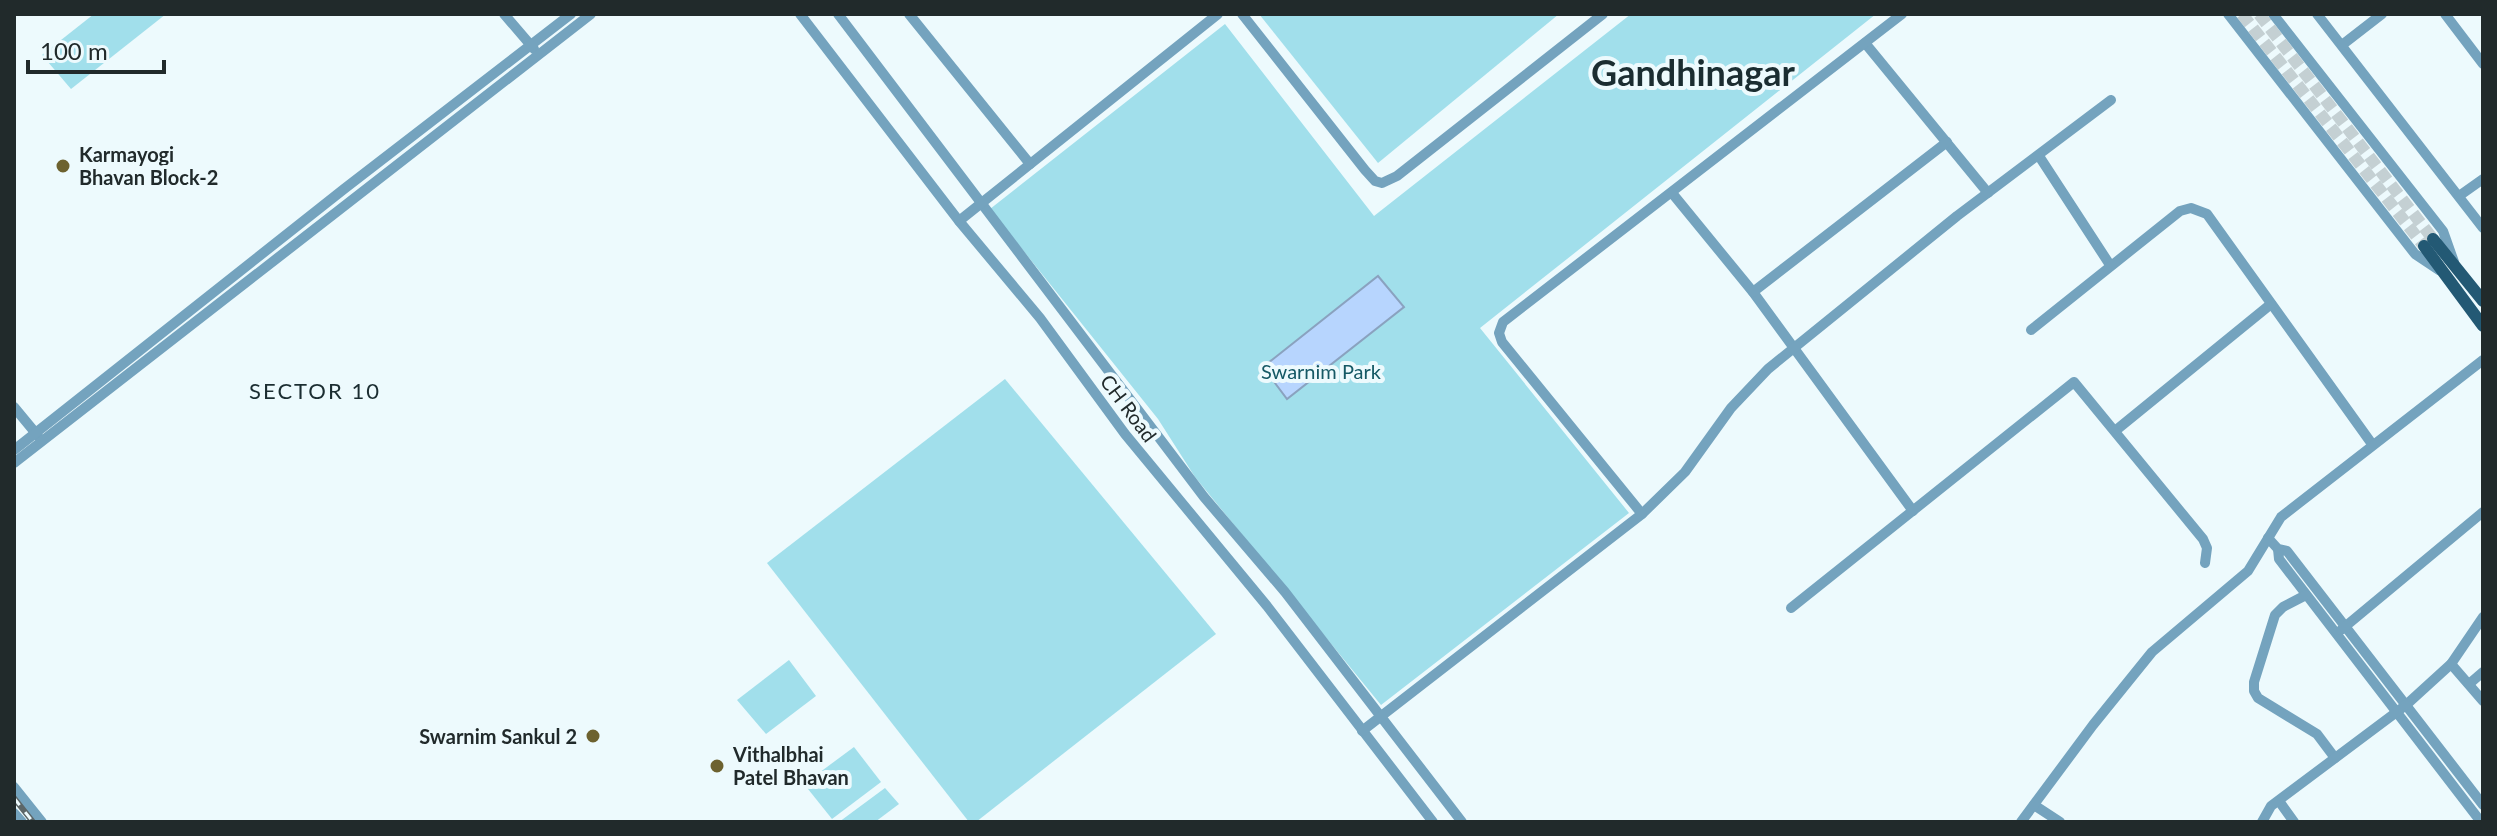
<svg xmlns="http://www.w3.org/2000/svg" width="2497" height="836" viewBox="0 0 2497 836" font-family="Lato,sans-serif">
  <style>
    .green { fill: #a1dfeb }
    .water { fill: #b7d5fe; stroke: #8aa2bf; stroke-width: 2 }
    .lines { fill: none; stroke-linecap: round; stroke-linejoin: round }
    .major-tunnel { stroke: #c4d0d3; stroke-width: 12; stroke-dasharray: 12 6; stroke-linecap: butt }
    .minor { stroke: #74a3be; stroke-width: 10 }
    .major { stroke: #235974; stroke-width: 12 }
    .rail-casing { stroke: #5c6668; stroke-width: 6 }
    .rail { stroke: #edfafd; stroke-width: 3; stroke-dasharray: 9; stroke-linecap: butt }
    .poi-dot { fill: #6d622f; stroke: #edfafd; stroke-width: 3 }
    .labels { text-anchor: middle; dominant-baseline: central; stroke-width: 8; stroke-linejoin: round; paint-order: stroke }
    .poi-label { font-size: 20px; font-weight: bold; fill: #212a2b; stroke: #edfafd; text-anchor: start }
    .park-label { font-size: 20px; fill: #155965; stroke: #edfafd }
    .street-label { font-size: 20px; fill: #212a2b; stroke: #edfafd }
    .neighbourhood-label { font-size: 22px; letter-spacing: 2px; fill: #1b2d31; stroke: #edfafd }
    .town-label { font-size: 36px; font-weight: bold; fill: #1b2d31; stroke: #edfafd }
  </style>
  <rect width="100%" height="100%" fill="#edfafd"/>
  <g class="green">
    <path d="M94,14H166L71,89L42,55Z"/>
    <path d="M1259,14H1559L1378,163Z"/>
    <path d="M1631,14H1876L1480,328L1629,513L1381,705L1195,477L1158,419L990,209L1225,24L1374,216Z"/>
    <path d="M1005,379L1216,634L976,822H969L767,563Z"/>
    <path d="M789,660L816,696L766,734L737,700Z"/>
    <path d="M854,747L881,782L832,819L804,784Z"/>
    <path d="M885,788L899,804L875,822H839Z"/>
  </g>
  <path class="water" d="M1378,276L1404,307L1287,399L1263,367Z"/>
  <g class="lines">
    <g class="major-tunnel">
      <path d="M2242,14L2424,246"/>
      <path d="M2259,14L2433,239"/>
    </g>
    <g class="minor">
      <path d="M504,14L534,49"/>
      <path d="M800,14L959,221L1040,318L1125,434L1267,606L1433,822"/>
      <path d="M838,14L1204,497L1285,592L1462,822"/>
      <path d="M909,14L1030,164"/>
      <path d="M1242,14L1365,170L1375,181L1382,183L1397,176L1603,14"/>
      <path d="M2228,14L2415,254L2439,270"/>
      <path d="M2273,14L2443,231L2454,262"/>
      <path d="M2317,14L2483,228"/>
      <path d="M2445,14L2483,64"/>
      <path d="M1865,43L1988,193"/>
      <path d="M2342,45L2382,14"/>
      <path d="M2039,156L2110,265"/>
      <path d="M1672,193L1753,292L1913,511"/>
      <path d="M2459,196L2483,179"/>
      <path d="M959,221L1218,14"/>
      <path d="M1753,292L1947,142"/>
      <path d="M2031,330L2180,211L2191,208L2207,214L2372,444"/>
      <path d="M14,407L38,436"/>
      <path d="M2115,431L2271,304"/>
      <path d="M14,450L344,189L571,14"/>
      <path d="M14,463L591,14"/>
      <path d="M1642,514L1685,472L1731,408L1768,369L1957,216L2111,100"/>
      <path d="M2268,538L2278,549L2287,551L2483,805"/>
      <path d="M2278,549L2279,559L2481,822"/>
      <path d="M2306,595L2283,607L2275,615L2254,682V691L2258,698L2317,734L2335,758"/>
      <path d="M1791,608L2074,382L2203,539L2207,548L2205,563"/>
      <path d="M2341,630L2483,512"/>
      <path d="M2451,664L2483,701"/>
      <path d="M2469,684L2483,672"/>
      <path d="M1362,731L1642,514L1502,342L1499,333L1503,322L1902,14"/>
      <path d="M14,787L42,822"/>
      <path d="M2279,801L2294,822"/>
      <path d="M2034,805L2060,822"/>
      <path d="M14,813L22,822"/>
      <path d="M2021,822L2093,725L2152,652L2248,571L2281,517L2483,360"/>
      <path d="M2262,822L2271,806L2406,705L2451,664L2483,617"/>
    </g>
    <g class="major">
      <path d="M2433,239L2483,301"/>
      <path d="M2424,246L2483,326"/>
    </g>
    <defs>
      <path id="rail" d="M14,798L33,822"/>
    </defs>
    <use href="#rail" class="rail-casing"/>
    <use href="#rail" class="rail"/>
  </g>
  <g class="poi-dot">
    <circle cx="63" cy="166" r="8"/>
    <circle cx="593" cy="736" r="8"/>
    <circle cx="717" cy="766" r="8"/>
  </g>
  <g class="labels">
    <g class="poi-label">
      <text x="79" y="154">Karmayogi<tspan x="79" dy="23">Bhavan Block-2</tspan></text>
      <text x="577" y="736" text-anchor="end">Swarnim Sankul 2</text>
      <text x="733" y="754">Vithalbhai<tspan x="733" dy="23">Patel Bhavan</tspan></text>
    </g>
    <g class="park-label">
      <text x="1321" y="371">Swarnim Park</text>
    </g>
    <g class="street-label">
      <text transform="translate(1129 408) rotate(53)">CH Road</text>
    </g>
    <g class="neighbourhood-label">
      <text x="315" y="390">SECTOR 10</text>
    </g>
    <g class="town-label">
      <text x="1693" y="72">Gandhinagar</text>
    </g>
  </g>
  <rect width="2497" height="836" fill="none" stroke="#212a2b" stroke-width="32"/>
  <path d="M28 60v12h136v-12" fill="none" stroke="#212a2b" stroke-width="4"/>
  <text x="40" y="60" font-size="24" fill="#212a2b" stroke="#edfafd" stroke-width="6" paint-order="stroke">100 m</text>
</svg>
